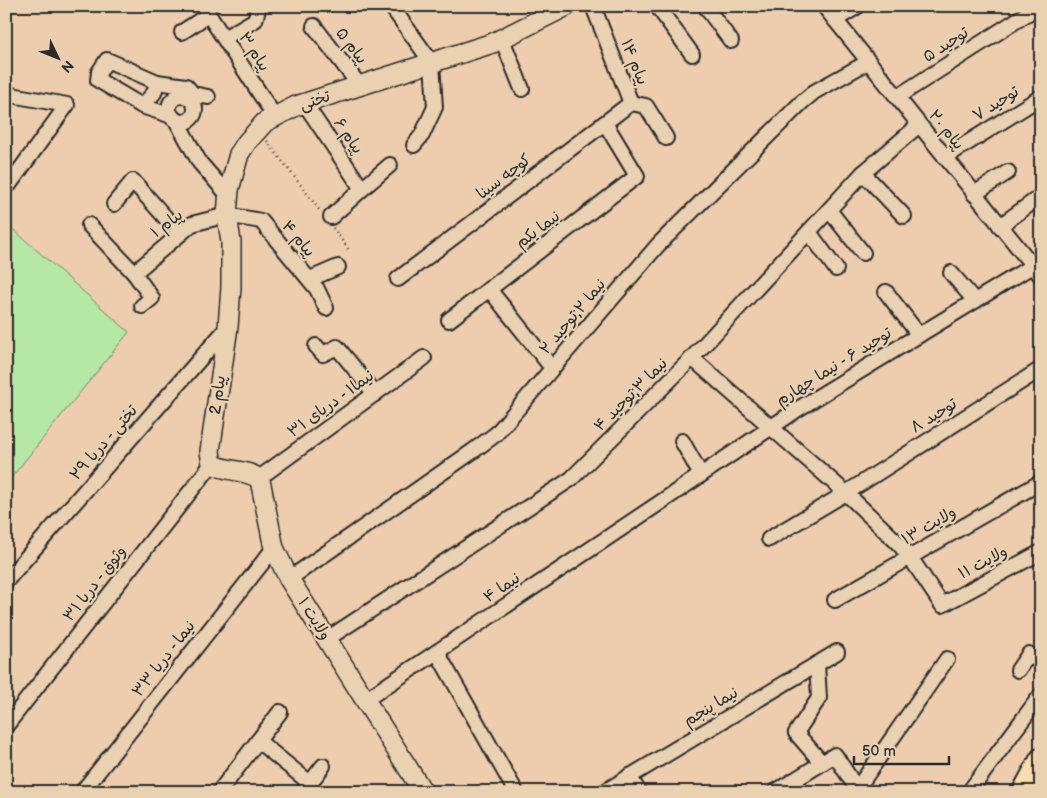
<svg xmlns="http://www.w3.org/2000/svg" width="1047" height="798" viewBox="0 0 1047 798" font-family="'Balsamiq Sans','Playpen Sans Arabic',sans-serif">
  <style>
    .green { fill: #b5e7a7; stroke: #708969 }
    .lines { fill: none; stroke-linecap: round; stroke-linejoin: round }
    .street-casing { stroke: #2b2b2b; stroke-width: 18 }
    .secondary-casing { stroke: #2b2b2b; stroke-width: 22 }
    .primary-casing { stroke: #2b2b2b; stroke-width: 25 }
    .path { stroke: #2b2b2b; stroke-width: 2.5; stroke-dasharray: 1 4; stroke-linecap: butt }
    .street { stroke: #e9d1b1; stroke-width: 14 }
    .secondary { stroke: #e9d1b1; stroke-width: 19 }
    .primary { stroke: #fbddab; stroke-width: 21 }
    .labels { text-anchor: middle; dominant-baseline: central; stroke-width: 4.5; stroke-linejoin: round; paint-order: stroke }
    .street-label { font-size: 16px; fill: #2b2b2b; stroke: #e9d1b1 }
  </style>
  <rect width="100%" height="100%" fill="#edcdad"/>
  <filter id="ink" filterUnits="userSpaceOnUse"><feTurbulence type="fractalNoise" baseFrequency=".02" numOctaves="2"/><feDisplacementMap in="SourceGraphic" scale="10" xChannelSelector="R" yChannelSelector="G"/><feConvolveMatrix kernelMatrix="1 2 1 2 8 2 1 2 1" color-interpolation-filters="sRGB"/></filter>
  <g filter="url(#ink)">
    <path class="green" d="M6,223L129,332L6,484Z"/>
    <g class="lines">
      <defs>
        <g id="street">
          <path d="M203,6L275,117"/>
          <path d="M391,6L432,63L435,107L422,135L414,145"/>
          <path d="M593,6L631,103"/>
          <path d="M657,6L692,54"/>
          <path d="M705,6L731,41"/>
          <path d="M824,6L1041,276"/>
          <path d="M835,20L858,6"/>
          <path d="M314,26L360,86"/>
          <path d="M182,32L208,15"/>
          <path d="M224,38L255,20L259,6"/>
          <path d="M502,39L522,89"/>
          <path d="M6,94L67,105L9,185"/>
          <circle cx="182" cy="109" r="13"/>
          <path d="M897,97L1039,6"/>
          <path d="M631,103L646,106L666,138"/>
          <path d="M305,104L362,189"/>
          <path d="M142,106L154,93L157,82"/>
          <path d="M172,116L142,106L98,80L99,72L107,60L157,82L186,86L193,94L208,97"/>
          <path d="M176,120L200,163L228,195"/>
          <path d="M945,157L1041,97"/>
          <path d="M863,173L904,216"/>
          <path d="M974,194L1008,172"/>
          <path d="M114,204L133,181L180,234"/>
          <path d="M829,210L863,253"/>
          <path d="M331,217L362,189L390,165"/>
          <path d="M89,225L134,273"/>
          <path d="M1000,226L1041,196"/>
          <path d="M809,232L836,269"/>
          <path d="M951,273L975,301"/>
          <path d="M310,279L338,267"/>
          <path d="M398,279L631,103"/>
          <path d="M489,289L552,368"/>
          <path d="M886,292L919,335"/>
          <path d="M142,306L152,298L134,273L192,224L227,215L261,221L317,289L326,308"/>
          <path d="M449,320L637,176L605,123"/>
          <path d="M316,346L323,354L337,347L375,394"/>
          <path d="M692,358L846,493L899,544L910,557L942,605L1041,552"/>
          <path d="M682,441L701,475"/>
          <path d="M259,478L424,358"/>
          <path d="M769,539L846,493L1041,369"/>
          <path d="M289,579L473,451L496,434L658,245L801,103L814,92L868,62"/>
          <path d="M6,581L228,327"/>
          <path d="M835,600L1041,482"/>
          <path d="M327,639L571,479L692,358L863,173L919,125"/>
          <path d="M437,652L516,792"/>
          <path d="M817,664L819,698L796,733L822,763"/>
          <path d="M1018,670L1029,654L1041,663"/>
          <path d="M365,700L658,504L798,409L1032,266"/>
          <path d="M6,726L212,464"/>
          <path d="M258,741L310,783"/>
          <path d="M629,776L639,792"/>
          <path d="M857,789L947,659"/>
          <path d="M82,792L274,548"/>
          <path d="M219,792L280,712"/>
          <path d="M303,792L323,766"/>
          <path d="M604,792L837,652"/>
          <path d="M775,792L835,755L859,792"/>
          <path d="M969,792L1041,695"/>
        </g>
        <path id="secondary" d="M423,792L289,579L274,548L260,480C249,469 226,472 212,464L210,451L228,327L231,287V242L227,215L229,190L239,154L247,142L265,122L296,106L493,43L567,6"/>
        <path id="primary" d="M1023,792L1041,759"/>
      </defs>
      <use href="#street" class="street-casing"/>
      <use href="#secondary" class="secondary-casing"/>
      <use href="#primary" class="primary-casing"/>
      <g class="path">
        <path d="M267,141L321,212"/>
        <path d="M333,228L349,250"/>
      </g>
      <use href="#street" class="street"/>
      <use href="#secondary" class="secondary"/>
      <use href="#primary" class="primary"/>
    </g>
  </g>
  <g class="labels">
    <g class="street-label">
      <text transform="translate(946 45) rotate(-33)">توحید ۵</text>
      <text transform="translate(351 46) rotate(53)">پیام ۵</text>
      <text transform="translate(254 52) rotate(57)">پيام ۳</text>
      <text transform="translate(634 62) rotate(68)">پیام ۱۴</text>
      <text transform="translate(315 101) rotate(-19)">تختی</text>
      <text transform="translate(996 104) rotate(-32)">توحید ۷</text>
      <text transform="translate(946 130) rotate(51)">پیام ۲۰</text>
      <text transform="translate(348 136) rotate(56)">پیام ۶</text>
      <text transform="translate(504 177) rotate(-37)">کوچه سینا</text>
      <text transform="translate(167 224) rotate(-37)">پیام ۱</text>
      <text transform="translate(538 230) rotate(-37)">نیما یکم</text>
      <text transform="translate(298 239) rotate(50)">پیام ۴</text>
      <text transform="translate(573 317) rotate(-50)">نیما ۲;توحید ۲</text>
      <text transform="translate(834 367) rotate(-32)">توحید ۶ - نیما چهارم</text>
      <text transform="translate(218 395) rotate(-82)">پیام 2</text>
      <text transform="translate(631 395) rotate(-45)">نیما ۳;توحید ۴</text>
      <text transform="translate(331 404) rotate(-36)">نیما۱ - دریای ۳۱</text>
      <text transform="translate(934 416) rotate(-32)">توحید ۸</text>
      <text transform="translate(104 443) rotate(-49)">تختی - دریا ۲۹</text>
      <text transform="translate(929 526) rotate(-30)">ولایت ۱۳</text>
      <text transform="translate(983 563) rotate(-28)">ولایت ۱۱</text>
      <text transform="translate(95 584) rotate(-52)">وثوق - دریا ۳۱</text>
      <text transform="translate(502 588) rotate(-34)">نیما ۴</text>
      <text transform="translate(314 619) rotate(58)">ولایت ۱</text>
      <text transform="translate(164 659) rotate(-52)">نیما - دریا ۳۳</text>
      <text transform="translate(711 707) rotate(-31)">نیما پنجم</text>
    </g>
  </g>
  <rect width="1047" height="798" fill="none" stroke="#e9d1b1" stroke-width="25"/>
  <rect x="12" y="12" width="1022" height="773" fill="none" stroke="#2b2b2b" stroke-width="2" filter="url(#ink)"/>
  <g transform="translate(58 58) rotate(133)" stroke="#e9d1b1" stroke-width="4" paint-order="stroke">
  <path d="M0-4L9 19L0 12L-9 19Z" fill="#2b2b2b"/>
  <text y="-8" font-size="14" font-weight="bold" text-anchor="middle" fill="#2b2b2b">N</text>
  </g>
  <path d="M854 756v8h95v-8" fill="none" stroke="#2b2b2b" stroke-width="2.5"/>
  <text x="862" y="756" font-size="15" fill="#2b2b2b" stroke="#e9d1b1" stroke-width="4" paint-order="stroke">50 m</text>
</svg>
